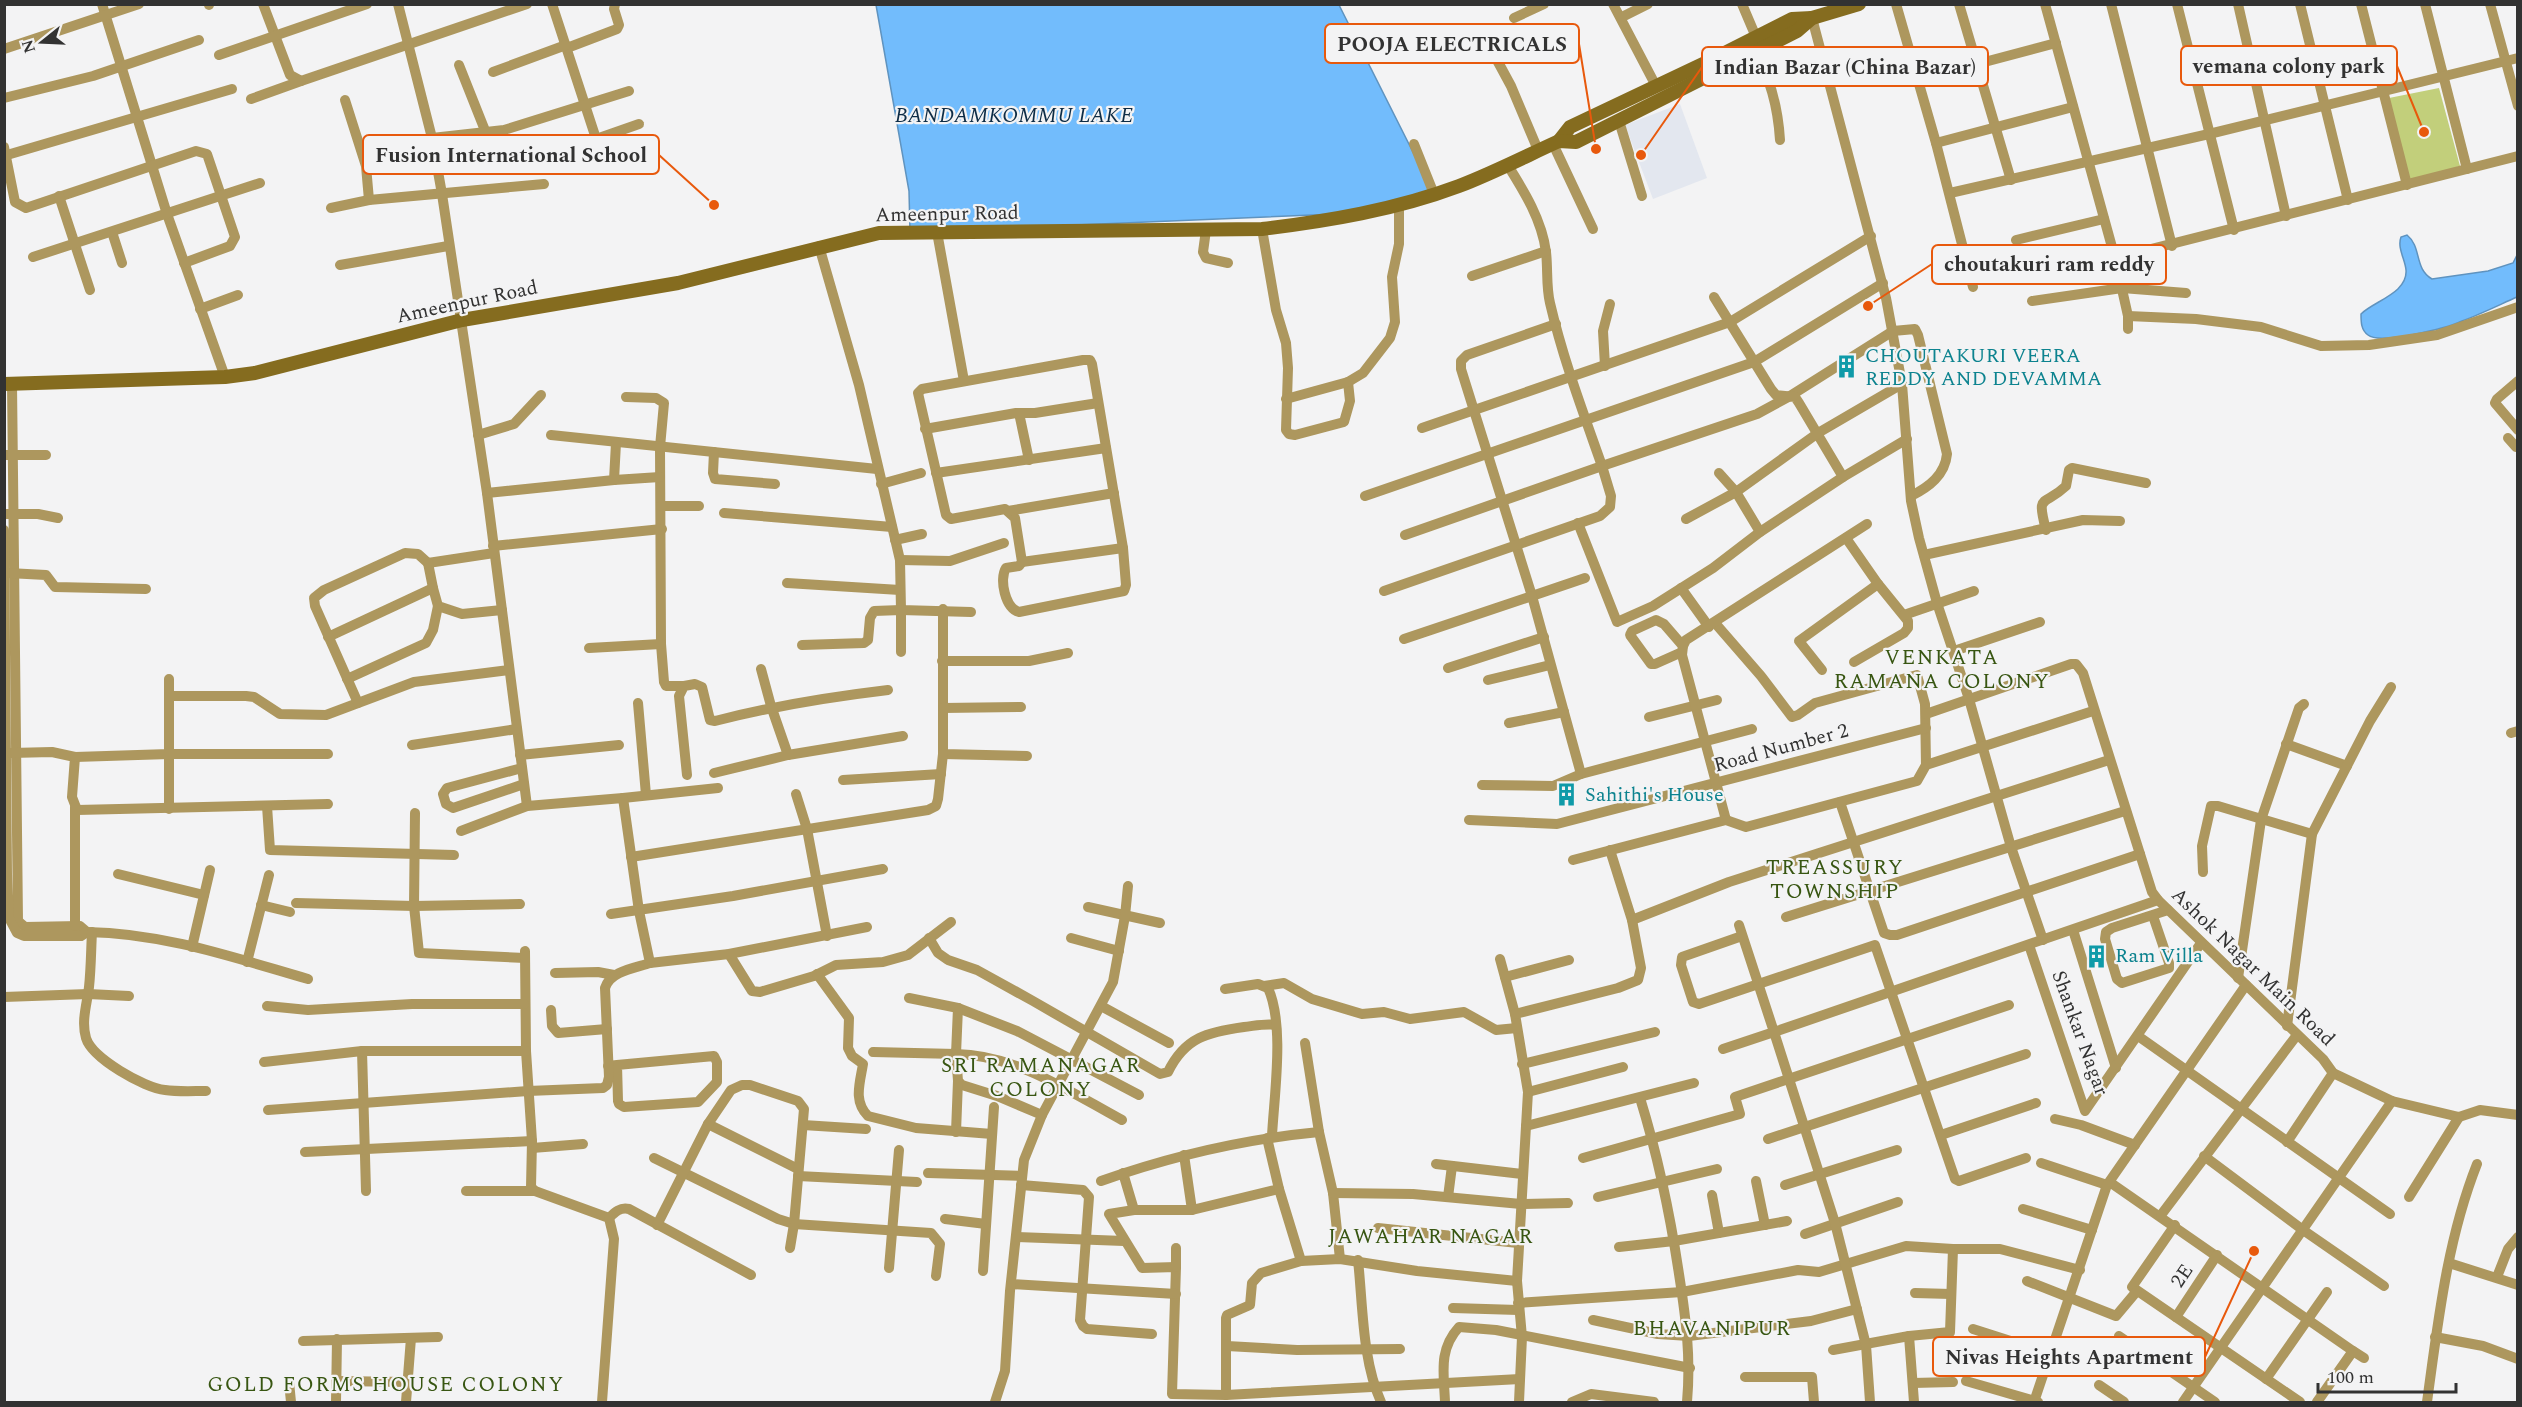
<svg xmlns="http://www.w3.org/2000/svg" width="2522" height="1407" viewBox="0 0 2522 1407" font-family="Spectral,serif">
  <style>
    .built { fill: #e3e7ef }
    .green { fill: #c2cf7b }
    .water { fill: #72bcfc; stroke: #5f93bf; stroke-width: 1.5 }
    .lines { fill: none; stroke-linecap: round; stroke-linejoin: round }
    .street { stroke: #ad975e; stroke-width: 10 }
    .secondary { stroke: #856c1f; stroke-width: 14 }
    .labels { text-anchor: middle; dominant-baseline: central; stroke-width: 4.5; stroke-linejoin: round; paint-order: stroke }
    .street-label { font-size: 20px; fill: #323232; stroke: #f3f3f4 }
    .culture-label { font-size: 20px; fill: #0d838f; stroke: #f3f3f4; text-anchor: start }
    .water-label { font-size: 21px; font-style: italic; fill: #0d2c46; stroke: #f3f3f4 }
    .neighbourhood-label { font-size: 21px; letter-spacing: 1.5px; fill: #385612; stroke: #f3f3f4 }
    .leader { fill: none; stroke: #e8590c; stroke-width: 2 }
    .callout-dot { fill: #e8590c; stroke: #f3f3f4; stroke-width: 2 }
    .callout { fill: #f3f3f4; stroke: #e8590c; stroke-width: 2 }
    .callout-label { font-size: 21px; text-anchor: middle; font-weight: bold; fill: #323232 }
  </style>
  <rect width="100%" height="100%" fill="#f3f3f4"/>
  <path class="built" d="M1680,104L1707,178L1653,199L1625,125Z"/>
  <path class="green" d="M2439,88L2460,166L2409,183L2389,98Z"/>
  <g class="water">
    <path d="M876,5H1339L1434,194L1360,213L910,232L909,191Z"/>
    <path d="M2407,235C2422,247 2414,269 2432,279L2488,271L2513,263L2517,255V297C2499,305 2481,314 2462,321C2447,328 2380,345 2368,335C2361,330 2361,322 2361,314C2374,301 2408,293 2406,270C2405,259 2397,248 2401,237Z"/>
  </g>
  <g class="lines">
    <g class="street">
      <path d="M102,4L167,214L225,377"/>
      <path d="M263,4L290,75L301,81L527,4"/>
      <path d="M398,4L432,138L442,194L487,493L527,806"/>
      <path d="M552,4L603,160"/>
      <path d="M1613,4L1656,86"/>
      <path d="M1742,4L1756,37"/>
      <path d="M1896,4L1936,143L1973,287"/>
      <path d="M1959,4L2011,180"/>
      <path d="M2045,4L2115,258L2128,316V329"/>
      <path d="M2111,4L2172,246"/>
      <path d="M2177,4L2234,230"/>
      <path d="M2238,4L2286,216"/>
      <path d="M2300,4L2348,200"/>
      <path d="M2361,4L2407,185"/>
      <path d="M2425,4L2467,169"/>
      <path d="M2490,4L2518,106"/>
      <path d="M209,5V4"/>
      <path d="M1622,17L1648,4"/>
      <path d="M1514,18L1544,4"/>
      <path d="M1812,18L1886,298L1902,384L1911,501L1919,538L1937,603L1969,699L2011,847L2043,940"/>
      <path d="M567,48L617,29L619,25L614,9L615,4"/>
      <path d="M4,49L139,4"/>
      <path d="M1491,49L1511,86L1538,150"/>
      <path d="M1755,52C1771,79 1778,108 1780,140"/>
      <path d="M219,55L367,4"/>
      <path d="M1977,64L2056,43"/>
      <path d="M459,65L486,133"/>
      <path d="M493,72L566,45"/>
      <path d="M4,98L93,76L199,40"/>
      <path d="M251,99L301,81"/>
      <path d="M345,100L366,166L369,200"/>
      <path d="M1619,121L1642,196"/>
      <path d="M432,138L504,130L629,91"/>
      <path d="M1936,143L2073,107"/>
      <path d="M1414,144L1434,194"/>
      <path d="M1553,144L1593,229"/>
      <path d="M4,147L15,202L26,208L196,151L207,154L235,237L230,246L184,263"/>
      <path d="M559,152L639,124"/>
      <path d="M7,155L232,89"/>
      <path d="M1507,164C1524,191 1542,220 1546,252C1548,269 1546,287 1550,303C1563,359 1583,412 1602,466L1757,414L1790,396L1893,331L1915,329L1918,335L1947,454C1945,475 1929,487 1911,496"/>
      <path d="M1950,193L2209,134L2518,58"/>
      <path d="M59,196L90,290"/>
      <path d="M331,208L369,200L544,184"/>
      <path d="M1262,229L1276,310L1286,343L1288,368L1286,430L1289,434L1295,435L1344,422L1350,401L1348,382"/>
      <path d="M1206,230L1203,252L1206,258L1228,263"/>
      <path d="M112,232L122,263"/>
      <path d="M937,232L964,381"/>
      <path d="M2016,240L2104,219"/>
      <path d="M819,246L859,385L900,560L901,610L971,612"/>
      <path d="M33,257L260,183"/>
      <path d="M340,265L448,246"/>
      <path d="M1472,276L1546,251"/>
      <path d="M2033,279L2518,156"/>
      <path d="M1714,297L1771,389L1776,395L1795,397L1799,403L1843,477"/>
      <path d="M2032,301L2122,288L2186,293"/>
      <path d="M200,309L238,295"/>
      <path d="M2128,316L2196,319L2261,327L2321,346L2369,345L2437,335L2518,307"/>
      <path d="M1556,324L1467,355L1461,361V369L1532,596L1585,578"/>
      <path d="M1083,360H1090L1092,364L1123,548L1126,585L1124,591L1019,612C1005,608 999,579 1006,568L1019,566L1022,562L1015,518L1005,509L951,519L946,515L918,393L922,389Z"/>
      <path d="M1605,366L1603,331L1610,304"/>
      <path d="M2518,381L2497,399L2495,403L2518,430"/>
      <path d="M12,384L18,921L25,927L80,926L87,932"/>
      <path d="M626,397L656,398L664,403L660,447L661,644L664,682L666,686H684"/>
      <path d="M1286,399L1348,382L1363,373L1390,338L1395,322L1392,277L1399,244V204"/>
      <path d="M1019,413L1029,460"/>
      <path d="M1422,428L1730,322L1871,236"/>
      <path d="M925,429L1016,413H1035L1098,403"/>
      <path d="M478,435L514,424L541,395"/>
      <path d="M551,435L877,469"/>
      <path d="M2508,438L2516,447"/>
      <path d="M714,452L713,473L715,479L775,484"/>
      <path d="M4,455H46"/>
      <path d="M936,473L1106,448"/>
      <path d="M1719,473L1736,492L1760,532"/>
      <path d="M614,480L660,477"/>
      <path d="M881,484L921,473"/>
      <path d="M487,493L614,480L616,443"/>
      <path d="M1365,496L1754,362L1883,283"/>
      <path d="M661,506H699"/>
      <path d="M1008,511L1114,493"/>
      <path d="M724,513L892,527"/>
      <path d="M4,514H38L58,518"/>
      <path d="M1686,519L1736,492L1818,433L1902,384"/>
      <path d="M1578,523L1617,622L1653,606L1713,568L1760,532L1843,477L1907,439"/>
      <path d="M4,530L7,874L9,918L17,933L24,936H81L87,932C163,933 235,958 308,979"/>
      <path d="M2046,530C2036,492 2044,507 2066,486L2069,470L2072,468L2146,483"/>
      <path d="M1846,538L1878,584L1908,621V628L1904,633L1854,662"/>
      <path d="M895,540L922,534"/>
      <path d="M493,546L662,529"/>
      <path d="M1924,555L2083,520L2120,521"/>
      <path d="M900,560L950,561L1004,543"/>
      <path d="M1022,562L1123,548"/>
      <path d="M8,573L46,575L55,587L146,589"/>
      <path d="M787,583L900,590"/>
      <path d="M433,588L428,563L494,553"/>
      <path d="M1681,588L1709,627"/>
      <path d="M1384,591L1600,516L1610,507L1611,496L1602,466L1405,535"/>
      <path d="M943,609V754L1027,756"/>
      <path d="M1904,615L1974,591"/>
      <path d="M1715,623L1761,676L1792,717L1798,715L1815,703L1917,675L1925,704L1926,765"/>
      <path d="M328,637L433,588L438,606L462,614L502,610"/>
      <path d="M1404,639L1532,596L1581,774L1752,729"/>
      <path d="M802,645L864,643L868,640L870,618L874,611L901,610V652"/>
      <path d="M589,648L661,644"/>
      <path d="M1954,651L2040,622"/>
      <path d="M1682,652L1655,664H1651L1630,635L1632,631L1656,620L1664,624L1683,646"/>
      <path d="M942,661H1029L1068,653"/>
      <path d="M1448,668L1544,637"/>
      <path d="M761,669L771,706L788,755"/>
      <path d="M1822,670L1799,641L1878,584"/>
      <path d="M347,679L426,643L433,630L438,606"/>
      <path d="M1488,680L1550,665"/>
      <path d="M169,696H246L254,697L280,714L326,715L414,682L509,670"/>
      <path d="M358,703L315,606L314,598L324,590L405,553L418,554L428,563"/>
      <path d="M638,703L646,795"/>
      <path d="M943,708L1021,707"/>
      <path d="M1926,714L2071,664H2076L2083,673L2140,854L2152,892L2158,900L2323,1059L2333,1073L2392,1101L2459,1117L2480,1110L2518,1115"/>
      <path d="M1649,717L1717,700"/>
      <path d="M1509,723L1564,712"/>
      <path d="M2511,733L2518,731"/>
      <path d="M2286,744L2347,766"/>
      <path d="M412,745L517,729"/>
      <path d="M11,753L52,752L75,757L72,797L77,810L328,804"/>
      <path d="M520,755L619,745"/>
      <path d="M75,757L169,754V679"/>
      <path d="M522,768L447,788L443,794L446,804L453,808L524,784"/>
      <path d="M714,773L788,755L903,736"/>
      <path d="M687,775L679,696L684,686L695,684L702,687L710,720L715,721C773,706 829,697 888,690"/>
      <path d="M843,780L941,774"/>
      <path d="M1482,785L1553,786L1581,774"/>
      <path d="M796,794L807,829L827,936"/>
      <path d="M623,798L718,788"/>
      <path d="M1840,802L1884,933L1890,935H1897L2140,854"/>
      <path d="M267,806L270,850L454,855"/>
      <path d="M75,807V926"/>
      <path d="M169,809V754H328"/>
      <path d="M415,813L414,906L419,953L525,958"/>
      <path d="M1469,820L1557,824L1926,728"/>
      <path d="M1726,820L1682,655L1683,646L1686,640L1867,524"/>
      <path d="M1610,850L1632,920L1729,882L2109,760"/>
      <path d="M631,857L928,810L936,806L938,799L943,754"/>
      <path d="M1573,860L1726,820L1746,827L1917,781L1926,765L2093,711"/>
      <path d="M2203,872L2202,846L2211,806H2218L2312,834"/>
      <path d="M118,874L204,895"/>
      <path d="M296,903L414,906L520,904"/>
      <path d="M261,905L290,912"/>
      <path d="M1088,907L1160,923"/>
      <path d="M611,914L733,896L883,869"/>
      <path d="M2153,916L2169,963V968L2122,983L2117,979L2105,939L2106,932L2112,928L2168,910"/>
      <path d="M1786,917L2125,811"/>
      <path d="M2073,930L2116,1068"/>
      <path d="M92,932C91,950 91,969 89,987C87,1004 81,1021 86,1038C92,1058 144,1088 165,1090C178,1092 193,1091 206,1091"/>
      <path d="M1742,936L1682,957L1681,965L1693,1002L1699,1004L1875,945L1955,1179L1959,1181L2026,1158"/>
      <path d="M929,938L938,953L948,960L977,970L1033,1001L1160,1074L1168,1072C1185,1037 1208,1032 1244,1027C1254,1026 1266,1023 1276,1025"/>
      <path d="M1071,938L1119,951"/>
      <path d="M2029,945L2085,1111L2201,943"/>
      <path d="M192,947L210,870"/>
      <path d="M525,951L526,1051L532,1141L531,1187L535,1191L609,1218L614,1239L602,1402"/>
      <path d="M729,954L752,991L760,992L814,976L836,965L883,962L908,955L951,922"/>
      <path d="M1500,959L1515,1014L1528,1092L1517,1281L1522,1337L1519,1402"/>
      <path d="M247,962L269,875"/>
      <path d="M650,963L729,954L867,927"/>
      <path d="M555,973L598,972L614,975"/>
      <path d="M817,974L849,1018L848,1048L852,1056L863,1064C860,1083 853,1101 868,1116L916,1128L992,1134"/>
      <path d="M1505,977L1569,960"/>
      <path d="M2238,978L2261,820L2299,708L2304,704"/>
      <path d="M1264,986L1284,983L1312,999L1362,1014L1384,1012L1410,1019L1464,1012L1496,1030L1517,1028"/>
      <path d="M1225,989L1258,984L1268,988C1285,1025 1274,1096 1272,1136"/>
      <path d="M4,997L88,994L129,996"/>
      <path d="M267,1006L308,1010L412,1004H524"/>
      <path d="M1101,1006L1169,1043"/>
      <path d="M958,1008L1017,1031L1139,1095"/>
      <path d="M551,1010L552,1026L558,1033L607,1029"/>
      <path d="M1515,1014L1618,988L1638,980L1641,968L1632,920"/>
      <path d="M2287,1026L2312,834L2370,721L2391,687"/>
      <path d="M2138,1036L2390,1214"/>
      <path d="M1305,1043L1319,1132"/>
      <path d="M1723,1049L1774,1032L1739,925"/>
      <path d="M362,1051L366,1191"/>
      <path d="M873,1052L956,1054L958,1008L909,998"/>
      <path d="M264,1062L362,1051H526"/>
      <path d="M1522,1064L1655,1032"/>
      <path d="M608,1066L617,1065L714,1056L717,1062V1082L698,1102L624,1107L619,1104L618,1101L617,1065"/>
      <path d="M1528,1092L1623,1067"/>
      <path d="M1640,1098C1658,1156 1670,1214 1679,1274C1686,1319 1691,1357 1687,1402"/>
      <path d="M268,1110L528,1091L603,1088L607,1085L609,1077L605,988C610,971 635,968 650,963L639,911L623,798L527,806L461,831"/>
      <path d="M1042,1115L997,1096L962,1085L958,1081L956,1054C1017,1055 1070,1092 1122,1120"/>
      <path d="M2055,1119L2081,1125L2135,1145"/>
      <path d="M708,1124L798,1169"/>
      <path d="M803,1125L866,1129"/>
      <path d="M1526,1126L1694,1083"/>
      <path d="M956,1132L958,1081"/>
      <path d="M1941,1135L2036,1103"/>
      <path d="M1768,1139L2026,1054"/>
      <path d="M2287,1142L2333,1073"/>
      <path d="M532,1148L583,1144"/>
      <path d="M305,1152L532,1141"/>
      <path d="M1184,1155L1192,1210"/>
      <path d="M2204,1156L2303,1230L2384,1286"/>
      <path d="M654,1158L778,1219L794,1224L931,1233L940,1244L936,1276"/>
      <path d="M1583,1158L1740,1114L1735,1097L2009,1005"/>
      <path d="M2041,1163L2107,1185"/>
      <path d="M1436,1164L1522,1174"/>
      <path d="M928,1173L1022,1176"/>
      <path d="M1123,1173L1134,1210H1192L1279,1189L1267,1138"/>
      <path d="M798,1176L917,1182"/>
      <path d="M1101,1181C1172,1156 1245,1139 1319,1132L1333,1193L1340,1259"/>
      <path d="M1756,1181L1765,1225"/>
      <path d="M2111,1183L2353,1351L2317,1402"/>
      <path d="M1021,1185L1083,1190L1089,1197L1080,1320L1083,1326L1087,1329L1152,1334"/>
      <path d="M1785,1185L1897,1150"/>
      <path d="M1279,1189L1301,1261"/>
      <path d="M466,1191H535"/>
      <path d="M1333,1193L1413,1194L1521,1204L1568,1203"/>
      <path d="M1712,1195L1719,1233"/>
      <path d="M1448,1197L1452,1166"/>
      <path d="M1598,1197L1717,1169"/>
      <path d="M2409,1197L2459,1117"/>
      <path d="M2023,1209L2092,1230"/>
      <path d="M1134,1210L1109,1214L1142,1268L1176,1267L1172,1394L1226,1395L1520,1379"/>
      <path d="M2161,1215L2297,1035"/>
      <path d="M609,1218C615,1212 620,1207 629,1209L751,1275"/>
      <path d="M945,1219L986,1224"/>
      <path d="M657,1225L708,1124L731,1090L742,1085H750L798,1101L804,1109L794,1224L790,1248"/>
      <path d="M2175,1225L2132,1287L2300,1402"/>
      <path d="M1378,1228L1518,1243"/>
      <path d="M1805,1234L1898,1202"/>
      <path d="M1017,1237L1124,1241"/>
      <path d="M1619,1247L1674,1241L1787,1221"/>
      <path d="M1176,1248V1267"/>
      <path d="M1358,1260C1363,1306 1362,1360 1381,1402"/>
      <path d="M2449,1263L2518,1285"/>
      <path d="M889,1268L899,1150"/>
      <path d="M983,1271L994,1107"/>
      <path d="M2497,1277L2508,1249L2518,1237"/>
      <path d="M2027,1281L2116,1316L2137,1291"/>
      <path d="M1011,1284L1176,1294"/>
      <path d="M1915,1293L1951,1294"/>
      <path d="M1518,1303L1682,1292L1798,1270L1819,1272L1906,1246L1953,1249H2000L2080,1270"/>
      <path d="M1453,1308L1518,1310"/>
      <path d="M2176,1317L2217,1255"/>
      <path d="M1593,1320L1658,1334L1689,1336L1811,1321L1857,1309"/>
      <path d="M1973,1329L2095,1368"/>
      <path d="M1909,1336L1914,1402"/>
      <path d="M2119,1336L2215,1402"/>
      <path d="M2435,1337L2483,1346L2518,1359"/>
      <path d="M303,1341L438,1337"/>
      <path d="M1227,1346L1297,1350L1400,1349"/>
      <path d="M1833,1350L1909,1336L1950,1332L1953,1249"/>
      <path d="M2353,1351L2364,1358"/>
      <path d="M1745,1377H1812L1814,1402"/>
      <path d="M2266,1379L2327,1292"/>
      <path d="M337,1381L407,1382"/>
      <path d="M1966,1381L2038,1402"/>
      <path d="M289,1382L291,1402"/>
      <path d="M1913,1383L1953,1382"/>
      <path d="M2099,1385L2124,1402"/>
      <path d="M1226,1395V1318L1227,1315L1250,1305L1252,1283L1261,1273L1301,1261L1340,1259L1417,1271L1517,1281"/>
      <path d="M336,1402L337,1339"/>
      <path d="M406,1402L411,1338"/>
      <path d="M995,1402L1005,1371L1010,1291L1024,1160L1042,1115L1113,982L1125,916L1128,886"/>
      <path d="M1445,1402C1444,1374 1438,1350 1459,1327L1496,1330L1690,1368"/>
      <path d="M1572,1402L1591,1394L1654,1402"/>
      <path d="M1870,1402L1866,1345L1835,1223L1774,1032L2158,900"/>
      <path d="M2034,1402L2107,1185L2246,985"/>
      <path d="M2183,1402L2392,1101"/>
      <path d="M2427,1402C2438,1322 2447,1240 2477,1164"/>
    </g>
    <g class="secondary">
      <path d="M1559,141L1570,127L1705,63L1792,19L1812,18"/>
      <path d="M4,384L225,377L255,373L462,320L678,283L879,233L1262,229C1328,221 1395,210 1459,186C1493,173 1526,156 1559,141L1576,142L1797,31L1812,18L1859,4"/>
    </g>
  </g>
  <defs>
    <symbol id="building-bare" viewBox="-9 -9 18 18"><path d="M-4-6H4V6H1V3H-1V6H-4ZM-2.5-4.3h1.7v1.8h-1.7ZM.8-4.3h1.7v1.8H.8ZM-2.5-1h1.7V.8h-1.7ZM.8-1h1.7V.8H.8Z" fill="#0f9aa8" stroke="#f3f3f4" stroke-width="2.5" paint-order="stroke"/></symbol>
  </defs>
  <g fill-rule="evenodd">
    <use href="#building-bare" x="1830" y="350" width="33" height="33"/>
    <use href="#building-bare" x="1550" y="778" width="33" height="33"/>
    <use href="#building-bare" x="2080" y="940" width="33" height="33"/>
  </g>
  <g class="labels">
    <g class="street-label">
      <text transform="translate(947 214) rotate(-1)">Ameenpur Road</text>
      <text transform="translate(467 302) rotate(-12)">Ameenpur Road</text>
      <text transform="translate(1781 748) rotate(-15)">Road Number 2</text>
      <text transform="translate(2253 967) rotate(44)">Ashok Nagar Main Road</text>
      <text transform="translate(2080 1033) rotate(70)">Shankar Nagar</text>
      <text transform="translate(2182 1276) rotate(-56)">2E</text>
    </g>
    <g class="culture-label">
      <text x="1865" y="356">CHOUTAKURI VEERA<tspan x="1865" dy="23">REDDY AND DEVAMMA</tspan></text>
      <text x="1585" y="795">Sahithi's House</text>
      <text x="2115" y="956">Ram Villa</text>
    </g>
    <g class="water-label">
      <text x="1014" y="116">BANDAMKOMMU LAKE</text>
    </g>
    <g class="neighbourhood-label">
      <text x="1942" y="658">VENKATA<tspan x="1942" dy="24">RAMANA COLONY</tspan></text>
      <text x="1835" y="868">TREASSURY<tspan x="1835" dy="24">TOWNSHIP</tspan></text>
      <text x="1041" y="1066">SRI RAMANAGAR<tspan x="1041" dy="24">COLONY</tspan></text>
      <text x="1431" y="1237">JAWAHAR NAGAR</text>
      <text x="1712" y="1329">BHAVANIPUR</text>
      <text x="386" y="1385">GOLD FORMS HOUSE COLONY</text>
    </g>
  </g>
  <path class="leader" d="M1596 149L1579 44M2424 132L2397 66M1641 155L1702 67M714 205L659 155M1868 306L1932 264M2254 1251L2205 1357"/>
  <g class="callout-dot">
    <circle cx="1596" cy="149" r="6"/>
    <circle cx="2424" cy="132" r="6"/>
    <circle cx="1641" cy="155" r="6"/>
    <circle cx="714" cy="205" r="6"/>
    <circle cx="1868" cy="306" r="6"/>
    <circle cx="2254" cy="1251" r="6"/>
  </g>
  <g class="callout">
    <rect x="1325" y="24" width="254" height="39" rx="6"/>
    <rect x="2181" y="46" width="216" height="39" rx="6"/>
    <rect x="1702" y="47" width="286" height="39" rx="6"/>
    <rect x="363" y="135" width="296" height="39" rx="6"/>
    <rect x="1932" y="245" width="234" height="39" rx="6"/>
    <rect x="1933" y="1337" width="272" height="39" rx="6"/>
  </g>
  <g class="callout-label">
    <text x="1452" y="51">POOJA ELECTRICALS</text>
    <text x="2289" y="73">vemana colony park</text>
    <text x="1845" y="74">Indian Bazar (China Bazar)</text>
    <text x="511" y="162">Fusion International School</text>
    <text x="2049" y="271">choutakuri ram reddy</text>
    <text x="2069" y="1364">Nivas Heights Apartment</text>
  </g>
  <rect width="2522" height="1407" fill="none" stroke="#323232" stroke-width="12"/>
  <g transform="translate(42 42) rotate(252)" stroke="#f3f3f4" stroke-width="4.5" paint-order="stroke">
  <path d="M0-4.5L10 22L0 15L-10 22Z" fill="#323232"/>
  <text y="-9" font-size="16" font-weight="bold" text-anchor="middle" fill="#323232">N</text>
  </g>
  <path d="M2318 1383v9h138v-9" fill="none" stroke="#323232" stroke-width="3"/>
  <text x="2327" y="1383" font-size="18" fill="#323232" stroke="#f3f3f4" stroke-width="4.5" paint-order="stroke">100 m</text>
</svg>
